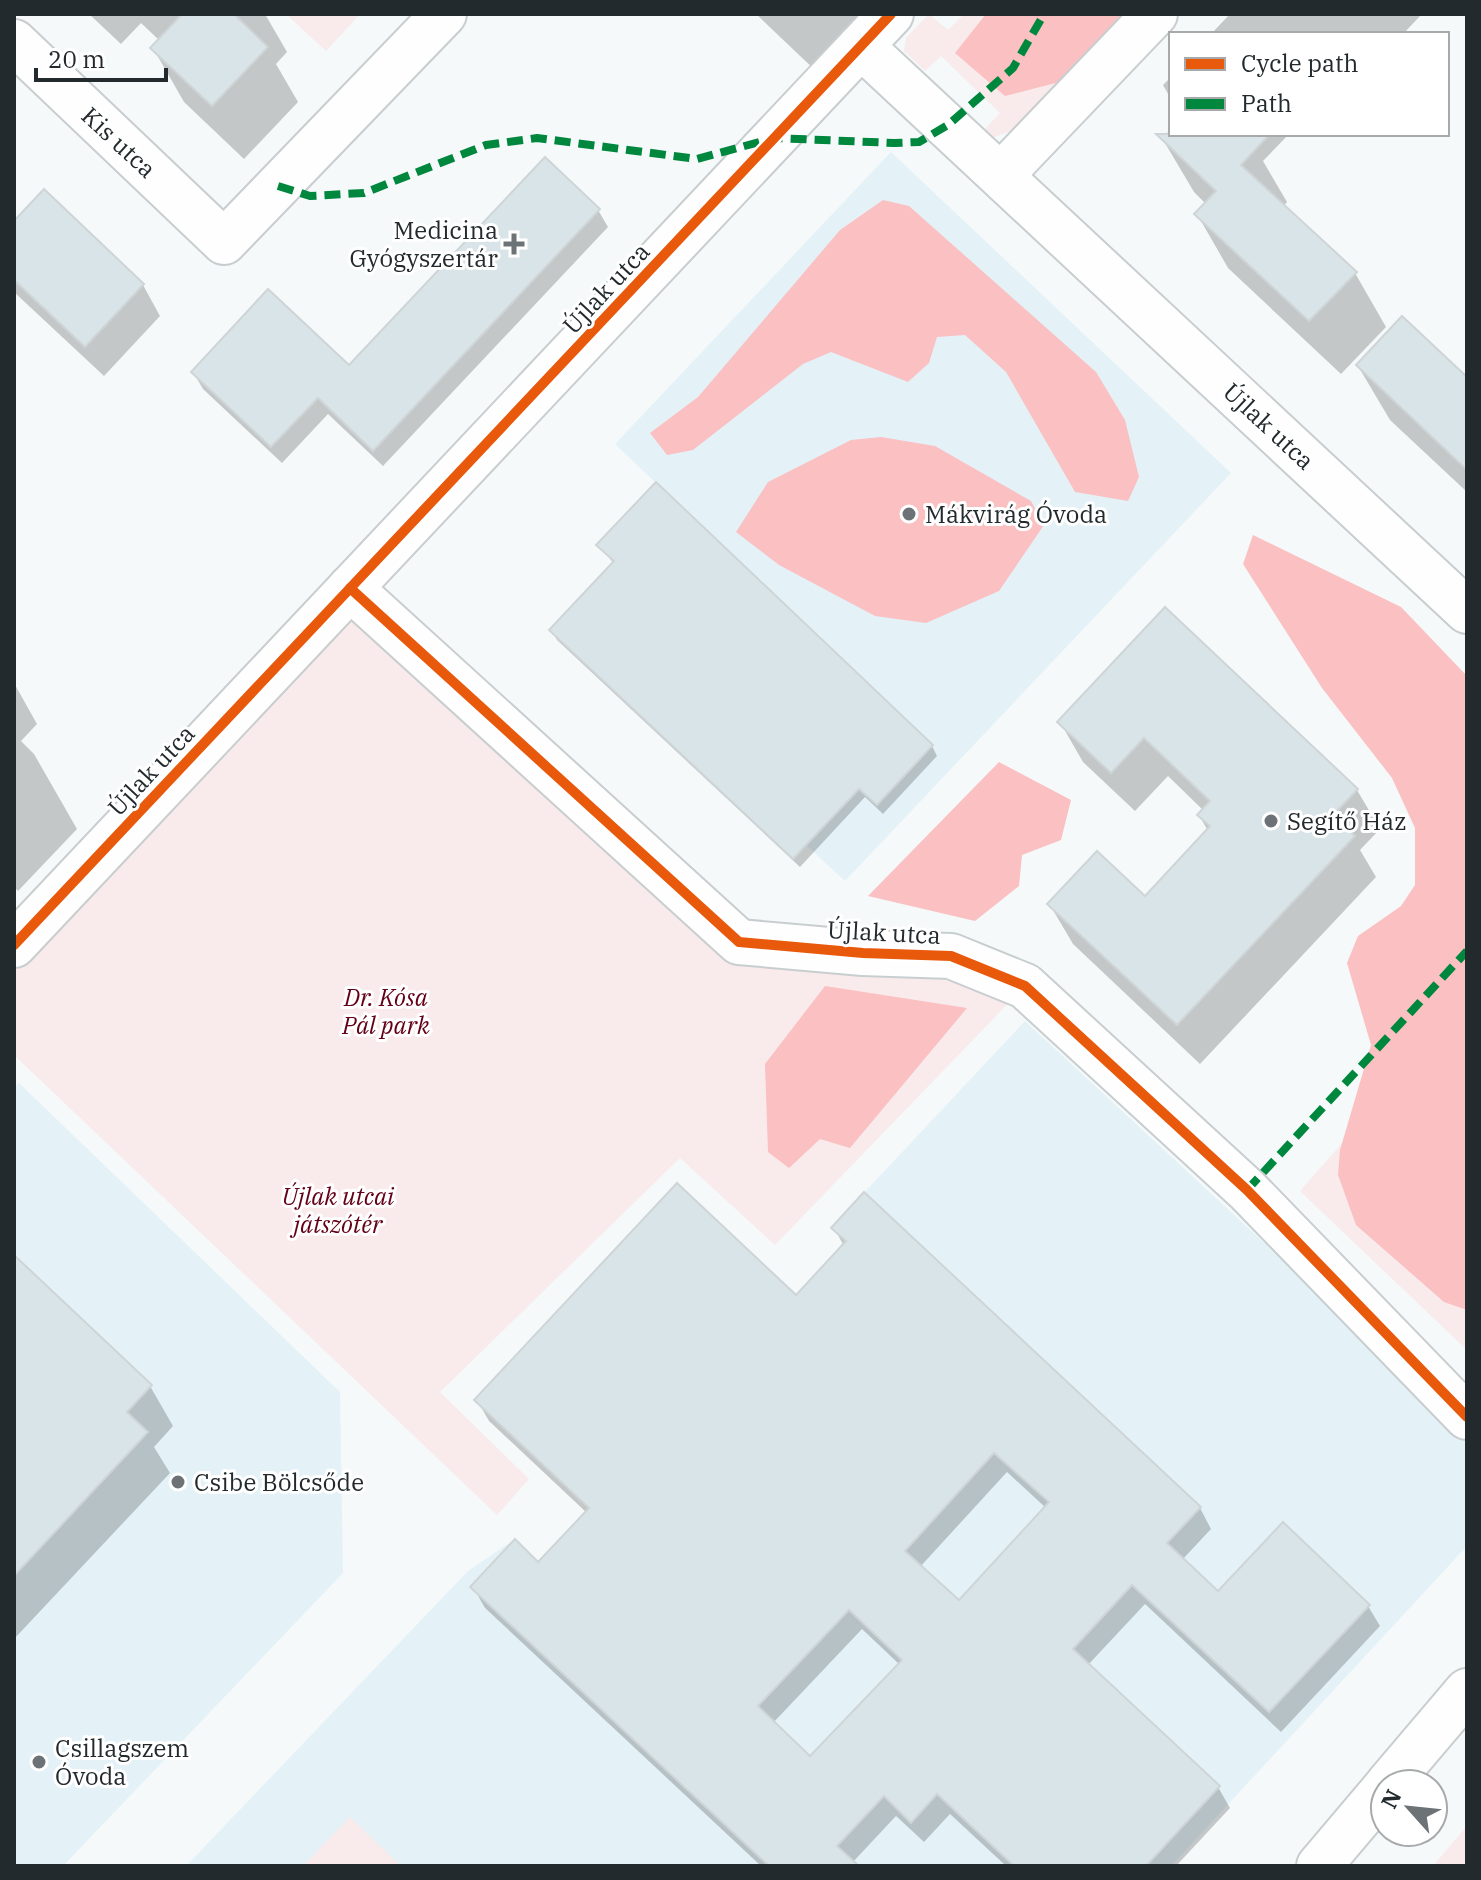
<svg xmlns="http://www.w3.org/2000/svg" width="1481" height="1880" viewBox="0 0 1481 1880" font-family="'IBM Plex Serif',serif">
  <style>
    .built { fill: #e4f2f8 }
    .green { fill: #f9eaeb }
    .forest { fill: #fac0c2 }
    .shadow { fill: #0003; fill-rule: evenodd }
    .building { fill: #d9e4e8; stroke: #cfd5d6; stroke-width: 2; fill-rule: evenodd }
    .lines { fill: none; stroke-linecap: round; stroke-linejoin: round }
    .minor-casing { stroke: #c8cecf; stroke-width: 48 }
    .minor { stroke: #fefefe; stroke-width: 44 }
    .quiet { stroke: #00873e; stroke-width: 8; stroke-dasharray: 16 8; stroke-linecap: butt }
    .cycleway-casing { stroke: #fff; stroke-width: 15 }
    .cycleway { stroke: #e8590c; stroke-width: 10 }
    .poi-dot { fill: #6c7275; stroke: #fff; stroke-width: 3 }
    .labels { text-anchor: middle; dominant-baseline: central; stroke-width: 6; stroke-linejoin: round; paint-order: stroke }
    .street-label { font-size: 24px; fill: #222a2d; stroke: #fff }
    .poi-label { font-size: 24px; fill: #222a2d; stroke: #fff; text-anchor: start }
    .park-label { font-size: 24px; font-style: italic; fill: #630015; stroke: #fff }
  </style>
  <rect width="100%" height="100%" fill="#f5f9fa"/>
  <g class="built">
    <path d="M891,152L1231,473L845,881L806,845L793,859L727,797L696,752L688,761L549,630L614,561L656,483L615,444Z"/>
    <path d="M1025,1021L1467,1431V1546L1171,1866H186L468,1571L515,1539L539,1561L589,1508L474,1400L677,1183L797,1294L845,1241L831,1228Z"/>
    <path d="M19,1083L340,1392L343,1573L63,1866H14V1088Z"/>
  </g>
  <g class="green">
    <path d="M286,14H360L326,51Z"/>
    <path d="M929,14L948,30L964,14H1136L1029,124L992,138L984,130L1000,113L941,56L925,71L904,51L906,38Z"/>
    <path d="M350,588L739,942L1025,986L775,1245L680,1158L440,1392L529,1479L497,1515L14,1055V945Z"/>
    <path d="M1467,1002V1350L1300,1191Z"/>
    <path d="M350,1817L401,1866H303Z"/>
    <path d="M1467,1826V1866H1433Z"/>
  </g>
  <g class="forest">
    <path d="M986,14H1129L1067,80L1005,96L955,53Z"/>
    <path d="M883,200L909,206L1096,372L1125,420L1139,477L1128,501L1075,492L1006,372L965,335L937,337L929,363L908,382L831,352L803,364L693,450L667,455L650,433L698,397L840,230Z"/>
    <path d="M881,437L935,446L1031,501L1044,525L999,591L926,623L875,616L779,565L736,532L768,482L851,440Z"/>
    <path d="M1253,535L1401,607L1467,676V1310L1444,1302L1356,1225L1338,1175L1340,1150L1371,1045L1347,963L1358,936L1401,906L1415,885V828L1392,778L1322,688L1243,564Z"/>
    <path d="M999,762L1071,800L1061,840L1022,855L1019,886L975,921L868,896Z"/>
    <path d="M825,986L967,1008L850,1148L820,1139L789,1168L768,1152L765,1064Z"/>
  </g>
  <g class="shadow">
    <path d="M89,14H265L287,52L276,64L298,102L244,159L184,102L153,48L160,41L141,23L121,44Z"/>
    <path d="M756,14H898L838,92Z"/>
    <path d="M1230,14H1422L1403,34H1211Z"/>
    <path d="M1171,77V99L1163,85Z"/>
    <path d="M1171,129V134H1289L1263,161L1287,202L1283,207L1355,273L1386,327L1341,374L1228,268L1197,214L1206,204L1194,192L1162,138Z"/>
    <path d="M598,210L608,227L383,466L328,414L282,463L203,389L193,372L349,368Z"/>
    <path d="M14,224L143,285L160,316L104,376L14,292Z"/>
    <path d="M1358,366L1467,380V492L1390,420Z"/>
    <path d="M599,545L932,746L937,756L883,814L865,797L800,867L557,640L552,630L614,564Z"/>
    <path d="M1165,610L1357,790L1380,829L1360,850L1376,877L1200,1064L1073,944L1050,905L1145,899L1208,831L1199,815L1204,811L1168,776L1135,811L1083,762L1060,722Z"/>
    <path d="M14,683L37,724L21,741L34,754L77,829L18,891L14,887Z"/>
    <path d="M834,1228L1200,1508L1211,1529L1182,1560L1218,1594L1368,1606L1380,1626L1281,1732L1145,1604L1088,1665L1218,1787L1230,1808L1176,1866H1006L950,1814L924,1842L896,1816L852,1863L856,1866H761L485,1608L473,1587L538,1564L587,1513L489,1421L477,1400L796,1297L844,1246ZM1007,1472L1046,1508L959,1603L920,1567ZM862,1629L900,1665L810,1759L773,1723Z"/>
    <path d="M14,1258L150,1386L173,1426L154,1447L170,1473L14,1639Z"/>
  </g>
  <g class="building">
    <path d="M182,14H234L268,47L212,106L150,48Z"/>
    <path d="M1156,134H1270L1241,165L1357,272L1309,321L1194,214L1216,191Z"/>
    <path d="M545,157L600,209L373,451L318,398L271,447L191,372L268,289L349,365Z"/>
    <path d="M44,189L144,284L85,347L14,280V221Z"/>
    <path d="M1402,316L1467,377V470L1356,365Z"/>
    <path d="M656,482L933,745L877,805L859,789L793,859L549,630L614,561L596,545Z"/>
    <path d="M1165,607L1358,789L1333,815L1355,836L1177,1025L1047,904L1097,851L1145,896L1210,826L1197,815L1210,801L1144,738L1111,773L1057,722Z"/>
    <path d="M677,1183L796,1295L846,1241L831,1228L864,1192L1201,1507L1167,1543L1218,1591L1283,1522L1370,1605L1269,1712L1132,1585L1073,1649L1220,1786L1146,1866H1014L937,1794L911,1823L884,1796L837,1846L859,1866H769L470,1587L515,1539L538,1562L589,1508L474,1400ZM994,1453L1049,1502L959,1600L905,1551ZM849,1610L902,1660L810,1756L758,1706Z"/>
    <path d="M14,1255L152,1385L127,1412L148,1432L14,1576Z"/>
  </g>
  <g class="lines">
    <defs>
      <g id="minor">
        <path d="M14,42L224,242L444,14"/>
        <path d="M861,46L1467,611"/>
        <path d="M1001,175L1155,14"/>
        <path d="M350,588L739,942L863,953L951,956L1025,986L1247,1190L1467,1417"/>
        <path d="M14,945L891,14"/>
        <path d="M1388,1784L1467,1691"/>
        <path d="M1319,1866L1385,1788"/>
      </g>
    </defs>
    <use href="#minor" class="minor-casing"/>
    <use href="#minor" class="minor"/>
    <g class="quiet">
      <path d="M278,186L310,196L364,193L486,145L537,138L697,159L774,138L894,143L919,142L948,125L1013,68L1044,14"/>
      <path d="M1247,1190L1467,951"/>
    </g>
    <defs>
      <g id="cycleway">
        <path d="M350,588L739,942L863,953L951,956L1025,986L1247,1190L1467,1417"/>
        <path d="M14,945L891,14"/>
      </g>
    </defs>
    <use href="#cycleway" class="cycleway-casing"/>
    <use href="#cycleway" class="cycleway"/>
  </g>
  <g class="poi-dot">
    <path d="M510 232h8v8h8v8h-8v8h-8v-8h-8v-8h8z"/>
    <circle cx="909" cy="514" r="8"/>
    <circle cx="1271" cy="821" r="8"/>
    <circle cx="178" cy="1482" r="8"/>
    <circle cx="39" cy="1762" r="8"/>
  </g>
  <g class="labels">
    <g class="street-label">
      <text transform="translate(119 142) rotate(43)">Kis utca</text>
      <text transform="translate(606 288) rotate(-47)">Újlak utca</text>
      <text transform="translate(1269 426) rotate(43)">Újlak utca</text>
      <text transform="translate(151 770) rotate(-47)">Újlak utca</text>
      <text transform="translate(884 932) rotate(3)">Újlak utca</text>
    </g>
    <g class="poi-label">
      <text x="498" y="230" text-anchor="end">Medicina<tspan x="498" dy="28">Gyógyszertár</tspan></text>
      <text x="925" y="514">Mákvirág Óvoda</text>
      <text x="1287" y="821">Segítő Ház</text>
      <text x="194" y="1482">Csibe Bölcsőde</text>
      <text x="55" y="1748">Csillagszem<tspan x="55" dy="28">Óvoda</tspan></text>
    </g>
    <g class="park-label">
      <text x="386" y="997">Dr. Kósa<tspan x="386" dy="28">Pál park</tspan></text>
      <text x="338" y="1196">Újlak utcai<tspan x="338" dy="28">játszótér</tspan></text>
    </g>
  </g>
  <rect width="1481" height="1880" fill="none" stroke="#222a2d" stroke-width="32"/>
  <rect x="1169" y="32" width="280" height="104" fill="#ffffff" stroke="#a7aaab" stroke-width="2"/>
  <rect x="1185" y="58" width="40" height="12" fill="#e8590c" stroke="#a7aaab" stroke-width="2"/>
  <text x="1241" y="72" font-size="24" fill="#222a2d">Cycle path</text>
  <rect x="1185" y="98" width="40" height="12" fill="#00873e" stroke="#a7aaab" stroke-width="2"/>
  <text x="1241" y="112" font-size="24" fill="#222a2d">Path</text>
  <g transform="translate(1409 1808) rotate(297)"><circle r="38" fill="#ffffff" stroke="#a7aaab" stroke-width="2"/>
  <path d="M0-6L14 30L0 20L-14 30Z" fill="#6c7275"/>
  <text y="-12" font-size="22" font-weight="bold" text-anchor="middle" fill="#222a2d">N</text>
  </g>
  <path d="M36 68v12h130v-12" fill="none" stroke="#222a2d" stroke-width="4"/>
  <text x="48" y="68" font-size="24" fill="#222a2d" stroke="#ffffff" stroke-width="6" paint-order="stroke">20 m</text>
</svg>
